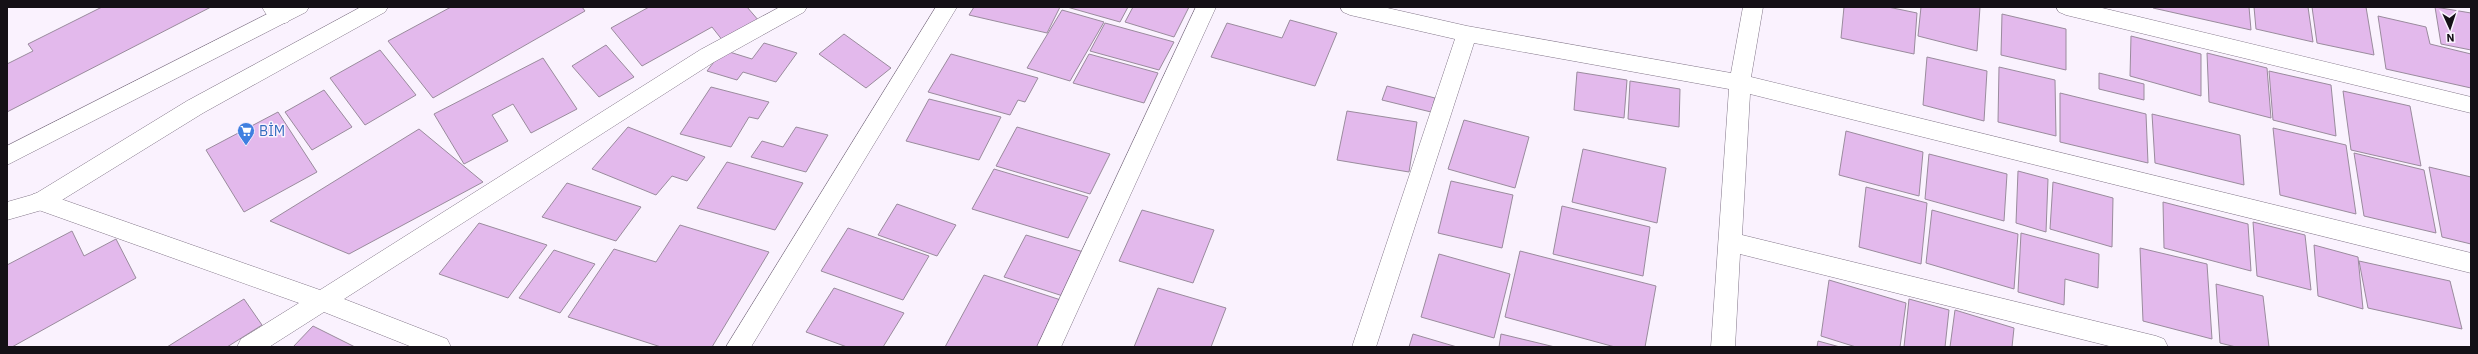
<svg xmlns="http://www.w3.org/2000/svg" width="2478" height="354" viewBox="0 0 2478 354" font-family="'IBM Plex Sans',sans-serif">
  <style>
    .building { fill: #e3b9ec; stroke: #9a8b9d }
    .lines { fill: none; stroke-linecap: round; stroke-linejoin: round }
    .minor-casing { stroke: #837789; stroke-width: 1 }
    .secondary-casing { stroke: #837789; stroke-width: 1 }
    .minor { fill: #fff; fill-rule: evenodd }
    .secondary { fill: #fff; fill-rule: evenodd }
    .labels { text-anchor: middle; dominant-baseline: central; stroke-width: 3; stroke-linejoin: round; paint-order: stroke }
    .shop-label { font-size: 14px; fill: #366cbe; stroke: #faf2fe; text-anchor: start }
  </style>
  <rect width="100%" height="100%" fill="#faf2fe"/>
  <g class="building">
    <path d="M102,7H211L7,112V64L33,51L28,44Z"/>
    <path d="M451,7H582L585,11L433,98L388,41Z"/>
    <path d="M649,7H747L759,21L723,41L712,27L642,66L611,28Z"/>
    <path d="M974,7H1060L1047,33L969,15Z"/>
    <path d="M1067,7H1128L1120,22Z"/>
    <path d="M1133,7H1189L1174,37L1125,22Z"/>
    <path d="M1844,7H1888L1917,13L1914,54L1841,38Z"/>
    <path d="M1921,7H1980L1977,51L1918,36Z"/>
    <path d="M2153,7H2249L2251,30L2153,8Z"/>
    <path d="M2254,7H2308L2313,42L2256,29Z"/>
    <path d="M2312,7H2366L2374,55L2317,43Z"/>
    <path d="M2435,7L2471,13V50L2441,44Z"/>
    <path d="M1062,10L1104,22L1070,81L1027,68Z"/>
    <path d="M2002,14L2066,29V70L2001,55Z"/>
    <path d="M2378,16L2426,27L2430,44L2471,54V88L2386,69Z"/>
    <path d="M1290,20L1337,33L1315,86L1211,57L1227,23L1282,38Z"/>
    <path d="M1105,23L1174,42L1159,70L1090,51Z"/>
    <path d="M844,34L891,68L866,88L819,54Z"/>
    <path d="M2131,36L2201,54V96L2130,76Z"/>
    <path d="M764,43L797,53L776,82L743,72L737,80L707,71L723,50L752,59Z"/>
    <path d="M606,45L634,77L599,97L572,66Z"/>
    <path d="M380,50L416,95L365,125L330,78Z"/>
    <path d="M2207,53L2267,68L2271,118L2209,102Z"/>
    <path d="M951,54L1038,78L1025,102L1018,100L1010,115L928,92Z"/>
    <path d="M1089,54L1158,73L1144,103L1073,83Z"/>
    <path d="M1927,57L1987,71L1984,121L1923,105Z"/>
    <path d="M543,58L577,109L531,133L513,104L492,115L508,141L464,164L434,114Z"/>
    <path d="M1999,67L2055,80L2056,136L1998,122Z"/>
    <path d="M2269,71L2331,85L2336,136L2273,120Z"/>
    <path d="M1577,72L1627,80L1624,118L1574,110Z"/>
    <path d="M2099,73L2144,84V100L2099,89Z"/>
    <path d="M1630,81L1680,89L1679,127L1628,119Z"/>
    <path d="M1387,86L1435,98L1431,112L1382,100Z"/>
    <path d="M711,87L769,102L758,119L749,117L731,147L680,134Z"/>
    <path d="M324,90L352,127L312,150L285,112Z"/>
    <path d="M2343,91L2410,106L2421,166L2351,150Z"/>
    <path d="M2060,93L2146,114L2148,163L2060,142Z"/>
    <path d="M929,99L1001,117L979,160L906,141Z"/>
    <path d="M1347,111L1417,122L1409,172L1337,160Z"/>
    <path d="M278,112L317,172L244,212L206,150Z"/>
    <path d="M2152,114L2240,135L2244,185L2155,163Z"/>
    <path d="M1464,120L1529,137L1515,188L1448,169Z"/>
    <path d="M628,127L705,157L687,181L672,176L656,195L592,169Z"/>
    <path d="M796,127L828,135L806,172L751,157L762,141L783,147Z"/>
    <path d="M1017,127L1110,154L1090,194L996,166Z"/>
    <path d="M2273,128L2346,145L2356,214L2280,195Z"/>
    <path d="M419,129L483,182L349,254L270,221Z"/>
    <path d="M1846,131L1923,152L1919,196L1839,175Z"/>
    <path d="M1583,149L1666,168L1657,223L1572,202Z"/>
    <path d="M2354,153L2424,170L2436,233L2364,216Z"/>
    <path d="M1929,154L2007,174L2004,221L1925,199Z"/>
    <path d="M727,162L803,183L775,230L697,208Z"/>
    <path d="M2429,167L2471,177V244L2442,237Z"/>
    <path d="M994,169L1088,197L1068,238L972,209Z"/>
    <path d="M2018,171L2048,179L2046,232L2016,223Z"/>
    <path d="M1451,181L1513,195L1502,248L1438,233Z"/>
    <path d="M2053,182L2113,198L2112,247L2050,229Z"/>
    <path d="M567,183L641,207L616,241L542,217Z"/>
    <path d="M1866,187L1927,203L1921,264L1859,247Z"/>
    <path d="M2163,202L2248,224L2251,271L2164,248Z"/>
    <path d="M897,204L956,225L937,256L878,235Z"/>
    <path d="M1562,206L1650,227L1643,276L1553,254Z"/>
    <path d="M1142,210L1214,230L1193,283L1119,261Z"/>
    <path d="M1932,210L2018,234L2014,289L1926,263Z"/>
    <path d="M2253,222L2305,235L2311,290L2257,276Z"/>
    <path d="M479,223L547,245L508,298L439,274Z"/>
    <path d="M680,225L769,252L712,347H661L568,317L614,249L656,262Z"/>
    <path d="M848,228L929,256L903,300L821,271Z"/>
    <path d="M72,231L84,256L116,239L136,278L12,347H7V265Z"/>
    <path d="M2021,233L2099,254L2098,288L2065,279L2064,305L2018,292Z"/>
    <path d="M1026,235L1087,253L1066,297L1004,277Z"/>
    <path d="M2314,245L2358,257L2363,309L2318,296Z"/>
    <path d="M2140,248L2207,264L2212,339L2143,321Z"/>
    <path d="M554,250L595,264L560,313L519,298Z"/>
    <path d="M1520,251L1656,286L1645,347H1615L1505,317Z"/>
    <path d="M1439,254L1510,274L1494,338L1421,317Z"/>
    <path d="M2359,261L2450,281L2462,329L2368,308Z"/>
    <path d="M984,275L1067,302L1045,347H945Z"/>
    <path d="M1829,280L1906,303L1900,347H1856L1821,336Z"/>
    <path d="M2216,284L2263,296L2269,347H2236L2220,343Z"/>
    <path d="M834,288L904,313L883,347H847L806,332Z"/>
    <path d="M1158,288L1226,308L1211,347H1134Z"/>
    <path d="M244,299L262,325L227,347H167Z"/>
    <path d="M1909,299L1949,310L1945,347H1904Z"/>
    <path d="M1955,310L2014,328L2012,347H1950Z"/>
    <path d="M313,326L355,347H293Z"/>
    <path d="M1413,334L1457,347H1409Z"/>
    <path d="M1501,334L1555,347H1499Z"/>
    <path d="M1818,341L1840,347H1817Z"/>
  </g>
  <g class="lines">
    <defs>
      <g id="minor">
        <path d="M262,7H284L291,17L288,22C275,27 268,18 262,7Z"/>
        <path d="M780,7H807L804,12L714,62L344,299L447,339L451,347H412L324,312L269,347H237L241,339L299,303L33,208L30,201L33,194L41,192L320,290L700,50Z"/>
        <path d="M936,7H957L751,347H726Z"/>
        <path d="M1196,7H1216L1061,347H1037Z"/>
        <path d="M1340,7H1383L1467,26L1731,73L1743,7H1763L1751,77L2471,253V273L1750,94L1742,235L2156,336L2164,339L2168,347H2113L1740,254L1735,347H1711L1729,89L1474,43L1376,347H1352L1455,39L1350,15L1343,12Z"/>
        <path d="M2056,7H2098L2471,97V113L2066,15L2059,12Z"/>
      </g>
      <g id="secondary">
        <path d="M281,7H309L306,12L7,165V146Z"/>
        <path d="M361,7H388L385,12L203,113L49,208L7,220V202L35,194L187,101Z"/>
      </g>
    </defs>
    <use href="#minor" class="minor-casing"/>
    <use href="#secondary" class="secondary-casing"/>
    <use href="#minor" class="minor"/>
    <use href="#secondary" class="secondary"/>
  </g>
  <defs>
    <symbol id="supermarket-pin" viewBox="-11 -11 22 30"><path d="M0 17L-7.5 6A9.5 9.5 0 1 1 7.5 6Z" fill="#3f7fe0" stroke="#faf2fe"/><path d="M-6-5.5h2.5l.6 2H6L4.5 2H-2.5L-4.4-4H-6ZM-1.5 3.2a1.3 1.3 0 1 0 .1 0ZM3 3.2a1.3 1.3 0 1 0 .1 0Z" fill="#fff"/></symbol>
  </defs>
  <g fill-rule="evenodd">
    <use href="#supermarket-pin" x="236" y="121" width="20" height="27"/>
  </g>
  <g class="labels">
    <g class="shop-label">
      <text x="259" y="131">BİM</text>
    </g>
  </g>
  <rect width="2478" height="354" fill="none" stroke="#141016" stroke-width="16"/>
  <g transform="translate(2450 28) rotate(177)" stroke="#faf2fe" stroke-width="3" paint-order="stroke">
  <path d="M0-3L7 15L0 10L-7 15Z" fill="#141016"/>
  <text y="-6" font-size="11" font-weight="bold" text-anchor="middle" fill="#141016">N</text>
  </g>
</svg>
